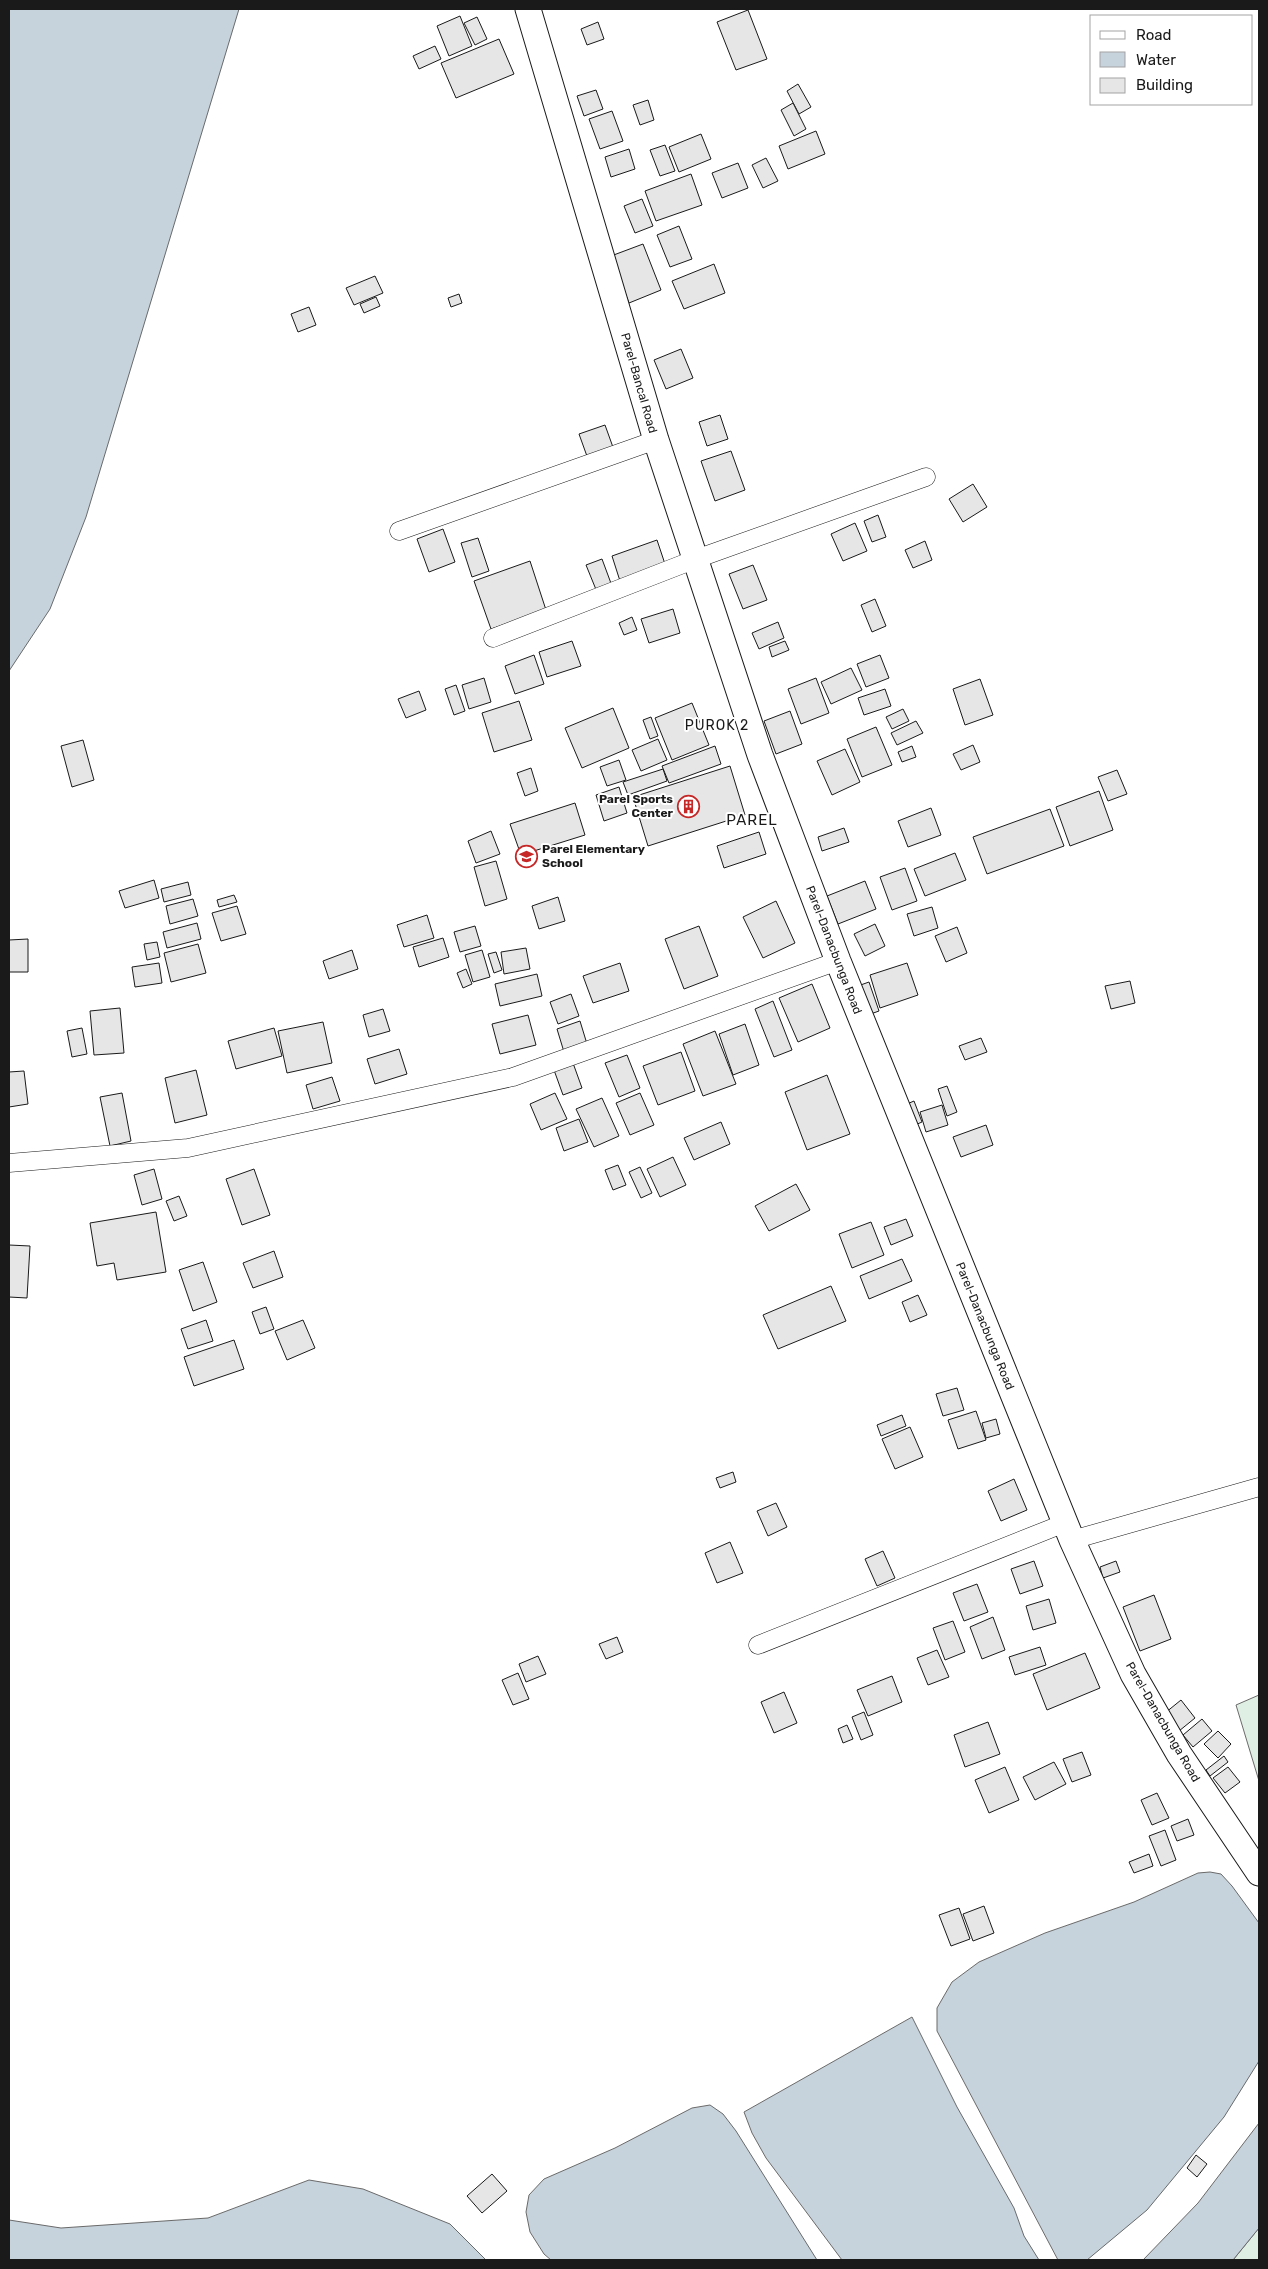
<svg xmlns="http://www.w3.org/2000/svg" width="1268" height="2269" viewBox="0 0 1268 2269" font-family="Rubik,sans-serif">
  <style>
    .green { fill: #e0efe3; stroke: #6a6a6a }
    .water { fill: #c6d2dc; stroke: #6a6a6a }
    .building { fill: #e6e6e6; stroke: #1a1a1a }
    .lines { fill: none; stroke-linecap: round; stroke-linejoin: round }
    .street-casing { stroke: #1a1a1a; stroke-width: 19 }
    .secondary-casing { stroke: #1a1a1a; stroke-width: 27 }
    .street { stroke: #fff; stroke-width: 18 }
    .secondary { stroke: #fff; stroke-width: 25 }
    .labels { text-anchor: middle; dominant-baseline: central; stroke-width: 4; stroke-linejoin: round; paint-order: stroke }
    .street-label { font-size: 12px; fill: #1a1a1a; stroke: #fff }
    .poi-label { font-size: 12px; font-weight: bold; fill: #1a1a1a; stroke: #fff; text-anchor: end }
    .neighbourhood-label { font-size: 14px; letter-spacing: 1px; fill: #1a1a1a; stroke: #fff }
    .quarter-label { font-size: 15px; letter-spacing: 1px; fill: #1a1a1a; stroke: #fff }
  </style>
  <rect width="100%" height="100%" fill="#fff"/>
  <g class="green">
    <path d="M1259,1695V1781L1236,1705Z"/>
    <path d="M1259,2228V2260H1233Z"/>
  </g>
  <g class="water">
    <path d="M9,9H239L86,517L50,609L9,671Z"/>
    <path d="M1210,1872L1221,1874L1232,1886L1259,1923V2061L1224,2117L1147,2210L1087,2260H1058L937,2031V2008L952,1982L979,1962L1045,1933L1134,1902L1198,1873Z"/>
    <path d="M912,2017L957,2107L1014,2208L1024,2236L1039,2260H842L766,2158L752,2133L744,2112Z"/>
    <path d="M710,2105L723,2114L736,2131L817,2260H551L544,2254L530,2232L526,2212L529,2195L544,2179L615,2148L692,2108Z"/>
    <path d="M1259,2123V2228L1233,2260H1143L1198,2203Z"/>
    <path d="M309,2180L363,2189L450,2224L486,2260H9V2220L61,2228L208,2218Z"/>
  </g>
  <g class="building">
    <path d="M748,10L767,59L736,70L717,22Z"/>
    <path d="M460,16L472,46L449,56L437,26Z"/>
    <path d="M477,17L487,39L475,45L464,23Z"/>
    <path d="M598,22L604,39L587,45L581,29Z"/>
    <path d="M499,39L514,74L456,98L441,63Z"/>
    <path d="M435,46L441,59L419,69L413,56Z"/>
    <path d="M798,84L811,107L799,114L787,91Z"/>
    <path d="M596,90L603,109L584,116L577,96Z"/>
    <path d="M648,100L654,120L640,125L633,105Z"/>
    <path d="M793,103L806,129L794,136L781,110Z"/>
    <path d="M612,111L623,141L600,149L589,119Z"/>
    <path d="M816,131L825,154L788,169L779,146Z"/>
    <path d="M701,134L711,159L679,172L669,147Z"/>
    <path d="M665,145L675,171L660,176L650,150Z"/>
    <path d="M629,149L635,169L611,177L605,157Z"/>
    <path d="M766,158L778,181L763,188L752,165Z"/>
    <path d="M738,163L748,188L722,198L712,173Z"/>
    <path d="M691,174L702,205L656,221L645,191Z"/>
    <path d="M642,199L653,226L635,233L624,206Z"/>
    <path d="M679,226L692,259L670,267L657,235Z"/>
    <path d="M643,244L661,290L629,303L611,256Z"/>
    <path d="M714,264L725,293L684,309L672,281Z"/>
    <path d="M375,276L383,293L354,305L346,288Z"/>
    <path d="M459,294L462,303L451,307L448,298Z"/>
    <path d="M376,297L380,306L364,313L360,304Z"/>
    <path d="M309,307L316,325L298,332L291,314Z"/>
    <path d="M681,349L693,378L666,389L654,360Z"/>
    <path d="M720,415L728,439L707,446L699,422Z"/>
    <path d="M605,425L614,450L588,459L579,434Z"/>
    <path d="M731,451L745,490L715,501L701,461Z"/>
    <path d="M973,484L987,507L963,522L949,499Z"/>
    <path d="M878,515L886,537L872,542L864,521Z"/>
    <path d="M855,523L867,551L843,561L831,534Z"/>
    <path d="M443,529L455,562L429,572L417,539Z"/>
    <path d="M478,538L489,571L472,577L461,543Z"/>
    <path d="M657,540L665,564L620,581L612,556Z"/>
    <path d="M925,541L932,560L913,568L905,550Z"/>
    <path d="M602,559L612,586L597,592L586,565Z"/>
    <path d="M530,561L546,610L491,629L474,581Z"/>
    <path d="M753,565L767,600L743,609L729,574Z"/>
    <path d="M875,599L886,626L872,632L861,605Z"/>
    <path d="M673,609L680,633L649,643L641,619Z"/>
    <path d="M632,617L637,630L624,635L619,623Z"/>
    <path d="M778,622L784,638L759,649L752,633Z"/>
    <path d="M572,641L581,666L547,677L539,652Z"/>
    <path d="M785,641L789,650L772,657L769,647Z"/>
    <path d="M534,655L544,684L515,694L505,666Z"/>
    <path d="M880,655L889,678L866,687L857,664Z"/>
    <path d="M851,668L862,690L831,704L821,682Z"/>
    <path d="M484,678L491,702L469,709L462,685Z"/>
    <path d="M816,678L829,713L801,724L788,689Z"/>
    <path d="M980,679L993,715L965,725L953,689Z"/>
    <path d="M456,685L465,711L454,715L445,689Z"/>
    <path d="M885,689L891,706L864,715L858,698Z"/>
    <path d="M419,691L426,710L406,718L398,699Z"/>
    <path d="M519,701L532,740L494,752L482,713Z"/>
    <path d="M692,703L709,745L672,760L655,718Z"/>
    <path d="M613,708L629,748L582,768L565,728Z"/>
    <path d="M903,709L909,721L892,729L886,717Z"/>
    <path d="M790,711L802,744L776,754L764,721Z"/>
    <path d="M651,717L658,736L650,739L643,720Z"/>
    <path d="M916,721L923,733L897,745L891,733Z"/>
    <path d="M876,727L892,765L862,777L847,739Z"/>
    <path d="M658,739L667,760L641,771L632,750Z"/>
    <path d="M83,740L94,780L72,787L61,746Z"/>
    <path d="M973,745L980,762L961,770L953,754Z"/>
    <path d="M715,746L721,764L669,783L662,766Z"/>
    <path d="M912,746L916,757L902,762L898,752Z"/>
    <path d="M845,749L860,782L832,795L817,761Z"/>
    <path d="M619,760L626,780L607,786L600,767Z"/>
    <path d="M730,766L745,815L648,846L633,797Z"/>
    <path d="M531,768L538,791L525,796L517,773Z"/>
    <path d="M663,769L667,781L628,795L623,782Z"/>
    <path d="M1117,770L1127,794L1108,801L1098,777Z"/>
    <path d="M619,787L627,813L604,821L596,795Z"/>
    <path d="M1099,791L1113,830L1070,846L1056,807Z"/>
    <path d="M575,803L585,835L521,855L510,824Z"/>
    <path d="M931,808L941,835L908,847L898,821Z"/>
    <path d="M1050,809L1064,846L987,874L973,837Z"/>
    <path d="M844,828L849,842L822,851L818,837Z"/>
    <path d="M491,831L500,854L476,863L468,841Z"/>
    <path d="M759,832L766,854L724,868L717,846Z"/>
    <path d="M955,853L966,880L925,896L914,869Z"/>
    <path d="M496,861L507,899L485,906L474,867Z"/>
    <path d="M905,868L917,901L892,910L880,877Z"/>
    <path d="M154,880L159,898L125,908L119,891Z"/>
    <path d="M865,881L876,909L838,924L827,896Z"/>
    <path d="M188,882L191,895L164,902L161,889Z"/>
    <path d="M234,895L237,902L219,907L217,900Z"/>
    <path d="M558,897L565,921L539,929L532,906Z"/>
    <path d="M193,899L198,916L170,924L166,906Z"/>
    <path d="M776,901L795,943L763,958L743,917Z"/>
    <path d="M237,906L246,934L221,941L212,913Z"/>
    <path d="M932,907L938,928L914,936L907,914Z"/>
    <path d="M427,915L434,938L404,947L397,925Z"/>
    <path d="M197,923L201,939L167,948L163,932Z"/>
    <path d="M875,924L885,946L865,956L854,934Z"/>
    <path d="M475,926L481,946L460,952L454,932Z"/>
    <path d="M699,926L718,976L684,989L665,939Z"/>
    <path d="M957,927L967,953L946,962L935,936Z"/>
    <path d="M443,938L449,957L419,967L413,947Z"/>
    <path d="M28,939V972H9V940Z"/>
    <path d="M157,942L160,957L147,960L144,944Z"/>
    <path d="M198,944L206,973L171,982L164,953Z"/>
    <path d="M526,948L530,969L504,974L501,952Z"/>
    <path d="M352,950L358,969L329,979L323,961Z"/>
    <path d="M482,950L490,977L473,982L465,955Z"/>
    <path d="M496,952L502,970L494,973L488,954Z"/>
    <path d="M159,963L162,983L135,987L132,967Z"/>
    <path d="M620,963L629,991L593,1003L583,976Z"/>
    <path d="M907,963L918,995L880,1008L870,975Z"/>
    <path d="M466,969L472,984L463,988L457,973Z"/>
    <path d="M537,974L542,996L500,1006L495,984Z"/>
    <path d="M1130,981L1135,1003L1111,1009L1105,986Z"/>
    <path d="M869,982L879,1011L865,1016L855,987Z"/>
    <path d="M812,984L830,1028L798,1042L779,998Z"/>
    <path d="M571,994L579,1016L558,1024L550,1002Z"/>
    <path d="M773,1001L792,1050L774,1057L755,1009Z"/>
    <path d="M120,1008L124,1053L94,1055L90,1011Z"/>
    <path d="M383,1009L390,1031L369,1037L363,1015Z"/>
    <path d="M528,1015L536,1045L500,1054L492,1024Z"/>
    <path d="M580,1021L587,1044L564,1052L557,1029Z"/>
    <path d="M323,1022L332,1063L287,1073L278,1031Z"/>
    <path d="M745,1024L759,1065L733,1075L719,1034Z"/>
    <path d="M82,1028L87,1054L72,1057L67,1031Z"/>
    <path d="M274,1028L282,1056L236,1069L228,1041Z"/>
    <path d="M715,1031L736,1084L703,1096L683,1044Z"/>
    <path d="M981,1038L987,1052L965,1060L959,1046Z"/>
    <path d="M399,1049L407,1074L375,1084L367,1059Z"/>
    <path d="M681,1052L695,1091L658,1105L643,1066Z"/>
    <path d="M627,1055L640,1088L619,1097L605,1063Z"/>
    <path d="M573,1063L582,1088L563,1095L554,1070Z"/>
    <path d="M196,1070L207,1115L175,1123L165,1078Z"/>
    <path d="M24,1071L28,1104L9,1107V1072Z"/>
    <path d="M827,1075L850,1134L807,1150L785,1092Z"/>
    <path d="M332,1077L340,1101L313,1109L306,1085Z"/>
    <path d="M947,1086L957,1112L947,1116L938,1089Z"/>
    <path d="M122,1093L131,1141L110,1146L100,1097Z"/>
    <path d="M555,1093L567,1119L541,1130L530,1104Z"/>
    <path d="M640,1093L654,1125L630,1135L616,1103Z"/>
    <path d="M602,1098L619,1136L594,1147L576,1109Z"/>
    <path d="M914,1101L922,1122L908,1128L900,1107Z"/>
    <path d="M942,1105L948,1125L926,1132L920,1112Z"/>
    <path d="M579,1119L588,1142L564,1151L556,1128Z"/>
    <path d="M721,1122L730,1144L694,1160L684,1138Z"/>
    <path d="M986,1125L993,1145L961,1157L953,1137Z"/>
    <path d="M673,1157L686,1185L660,1197L647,1169Z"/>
    <path d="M618,1165L626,1185L613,1190L605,1170Z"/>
    <path d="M640,1167L652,1193L641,1198L629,1172Z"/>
    <path d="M154,1169L162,1199L142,1205L134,1175Z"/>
    <path d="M254,1169L270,1215L242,1225L226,1179Z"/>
    <path d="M796,1184L810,1210L769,1231L755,1206Z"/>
    <path d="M179,1196L187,1216L174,1221L166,1201Z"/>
    <path d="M156,1212L166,1272L117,1280L114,1263L97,1266L90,1223Z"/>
    <path d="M906,1219L913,1236L891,1245L884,1227Z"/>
    <path d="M871,1222L884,1255L852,1268L839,1234Z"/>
    <path d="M9,1245L30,1246L27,1298L9,1297Z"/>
    <path d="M274,1251L283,1277L253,1288L243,1263Z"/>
    <path d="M902,1259L912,1281L869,1299L860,1276Z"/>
    <path d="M203,1262L217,1302L193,1311L179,1270Z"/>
    <path d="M831,1286L846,1321L778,1349L763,1315Z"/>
    <path d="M918,1295L927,1315L910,1322L902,1302Z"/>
    <path d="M266,1307L274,1329L260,1334L252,1312Z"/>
    <path d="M206,1320L213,1341L188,1349L181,1329Z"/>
    <path d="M303,1320L315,1348L287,1360L275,1331Z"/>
    <path d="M234,1340L244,1369L194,1386L184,1357Z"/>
    <path d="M957,1388L964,1410L943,1416L936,1394Z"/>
    <path d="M976,1411L986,1440L958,1449L948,1420Z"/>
    <path d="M902,1415L906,1426L881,1436L877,1425Z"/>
    <path d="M996,1419L1000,1434L986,1438L982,1423Z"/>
    <path d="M910,1427L923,1457L895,1469L882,1439Z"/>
    <path d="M733,1472L736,1482L720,1488L716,1478Z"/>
    <path d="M1014,1479L1027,1510L1001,1521L988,1491Z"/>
    <path d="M776,1503L787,1527L768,1536L757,1511Z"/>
    <path d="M730,1542L743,1573L717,1583L705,1553Z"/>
    <path d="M883,1551L895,1578L877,1586L865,1559Z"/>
    <path d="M1034,1561L1043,1586L1020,1594L1011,1569Z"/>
    <path d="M1116,1561L1120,1572L1103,1578L1100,1567Z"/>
    <path d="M977,1584L988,1612L964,1621L953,1593Z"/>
    <path d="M1154,1595L1171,1639L1140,1651L1123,1607Z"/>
    <path d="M1049,1599L1056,1623L1033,1630L1026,1606Z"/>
    <path d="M993,1617L1005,1650L982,1659L970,1627Z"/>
    <path d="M953,1621L965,1652L945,1660L933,1628Z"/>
    <path d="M617,1637L623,1652L606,1659L599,1644Z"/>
    <path d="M1040,1647L1046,1665L1015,1675L1009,1657Z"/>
    <path d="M937,1650L949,1677L928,1685L917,1658Z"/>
    <path d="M1085,1653L1100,1688L1047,1710L1033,1674Z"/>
    <path d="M538,1656L546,1674L526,1682L519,1664Z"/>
    <path d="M518,1673L529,1699L513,1705L502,1680Z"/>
    <path d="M892,1676L902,1702L868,1716L857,1690Z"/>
    <path d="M784,1692L797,1723L774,1733L761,1702Z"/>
    <path d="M1181,1700L1195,1718L1179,1731L1165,1713Z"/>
    <path d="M864,1712L873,1735L861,1740L852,1717Z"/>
    <path d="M1202,1719L1212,1731L1193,1747L1183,1735Z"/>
    <path d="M988,1722L1000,1754L965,1767L954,1735Z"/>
    <path d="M847,1725L853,1739L843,1743L838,1729Z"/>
    <path d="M1218,1731L1231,1744L1218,1758L1204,1744Z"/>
    <path d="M1082,1752L1091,1775L1072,1782L1063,1759Z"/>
    <path d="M1224,1756L1228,1762L1210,1776L1206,1770Z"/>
    <path d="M1054,1762L1066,1784L1035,1800L1023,1777Z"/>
    <path d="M1005,1767L1019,1800L989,1813L975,1780Z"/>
    <path d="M1228,1767L1240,1782L1225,1793L1213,1778Z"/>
    <path d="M1157,1793L1169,1818L1152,1825L1141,1800Z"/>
    <path d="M1188,1819L1194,1835L1177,1841L1171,1826Z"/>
    <path d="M1165,1830L1176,1860L1161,1866L1149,1836Z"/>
    <path d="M1149,1854L1153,1866L1134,1873L1129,1862Z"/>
    <path d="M984,1906L994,1933L973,1941L963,1914Z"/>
    <path d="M959,1908L970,1939L951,1946L939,1915Z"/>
    <path d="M1196,2155L1207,2164L1197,2177L1187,2168Z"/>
    <path d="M492,2174L507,2191L482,2213L467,2196Z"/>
  </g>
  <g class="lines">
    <defs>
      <g id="street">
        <path d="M399,531L656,440"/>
        <path d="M493,638L696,559L926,477"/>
        <path d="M9,1163L188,1148L513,1077L838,961"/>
        <path d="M1072,1540L1259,1487"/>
        <path d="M758,1645L1065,1523"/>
      </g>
      <path id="secondary" d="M528,9L656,440L760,755L838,961L1072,1540L1133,1674L1179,1754L1259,1873"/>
    </defs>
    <use href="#street" class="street-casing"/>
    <use href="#secondary" class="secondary-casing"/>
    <use href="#street" class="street"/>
    <use href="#secondary" class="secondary"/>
  </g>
  <defs>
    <symbol id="building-ring" viewBox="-11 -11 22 22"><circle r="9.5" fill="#fff" stroke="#c62828" stroke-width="1.5"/><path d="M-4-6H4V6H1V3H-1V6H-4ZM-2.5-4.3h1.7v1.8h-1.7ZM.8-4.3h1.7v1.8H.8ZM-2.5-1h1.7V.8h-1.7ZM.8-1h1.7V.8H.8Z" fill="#c62828"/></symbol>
    <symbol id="school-ring" viewBox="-11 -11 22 22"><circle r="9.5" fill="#fff" stroke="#c62828" stroke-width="1.5"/><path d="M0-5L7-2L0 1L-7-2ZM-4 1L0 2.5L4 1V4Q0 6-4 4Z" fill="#c62828"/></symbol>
  </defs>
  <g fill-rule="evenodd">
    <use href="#building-ring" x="676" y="794" width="25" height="25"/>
    <use href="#school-ring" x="514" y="844" width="25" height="25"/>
  </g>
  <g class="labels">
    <g class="street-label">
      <text transform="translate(639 383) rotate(74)">Parel-Bancal Road</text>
      <text transform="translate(834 950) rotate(69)">Parel-Danacbunga Road</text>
      <text transform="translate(985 1326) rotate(68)">Parel-Danacbunga Road</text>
      <text transform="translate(1163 1722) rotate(60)">Parel-Danacbunga Road</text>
    </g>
    <g class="poi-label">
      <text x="673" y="799">Parel Sports<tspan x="673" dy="14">Center</tspan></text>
      <text x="542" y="849" text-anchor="start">Parel Elementary<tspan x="542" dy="14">School</tspan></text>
    </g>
    <g class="neighbourhood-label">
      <text x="717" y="725">PUROK 2</text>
    </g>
    <g class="quarter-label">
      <text x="752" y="820">PAREL</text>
    </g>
  </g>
  <rect width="1268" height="2269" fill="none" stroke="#1a1a1a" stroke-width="20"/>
  <rect x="1090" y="15" width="162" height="90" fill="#ffffff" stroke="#a3a3a3"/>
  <rect x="1100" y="31" width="25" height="8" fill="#ffffff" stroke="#a3a3a3"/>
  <text x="1136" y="40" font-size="15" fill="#1a1a1a">Road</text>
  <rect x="1100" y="52" width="25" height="15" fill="#c6d2dc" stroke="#a3a3a3"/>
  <text x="1136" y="65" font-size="15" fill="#1a1a1a">Water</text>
  <rect x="1100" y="78" width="25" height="15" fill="#e6e6e6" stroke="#a3a3a3"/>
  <text x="1136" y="90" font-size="15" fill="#1a1a1a">Building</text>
</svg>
